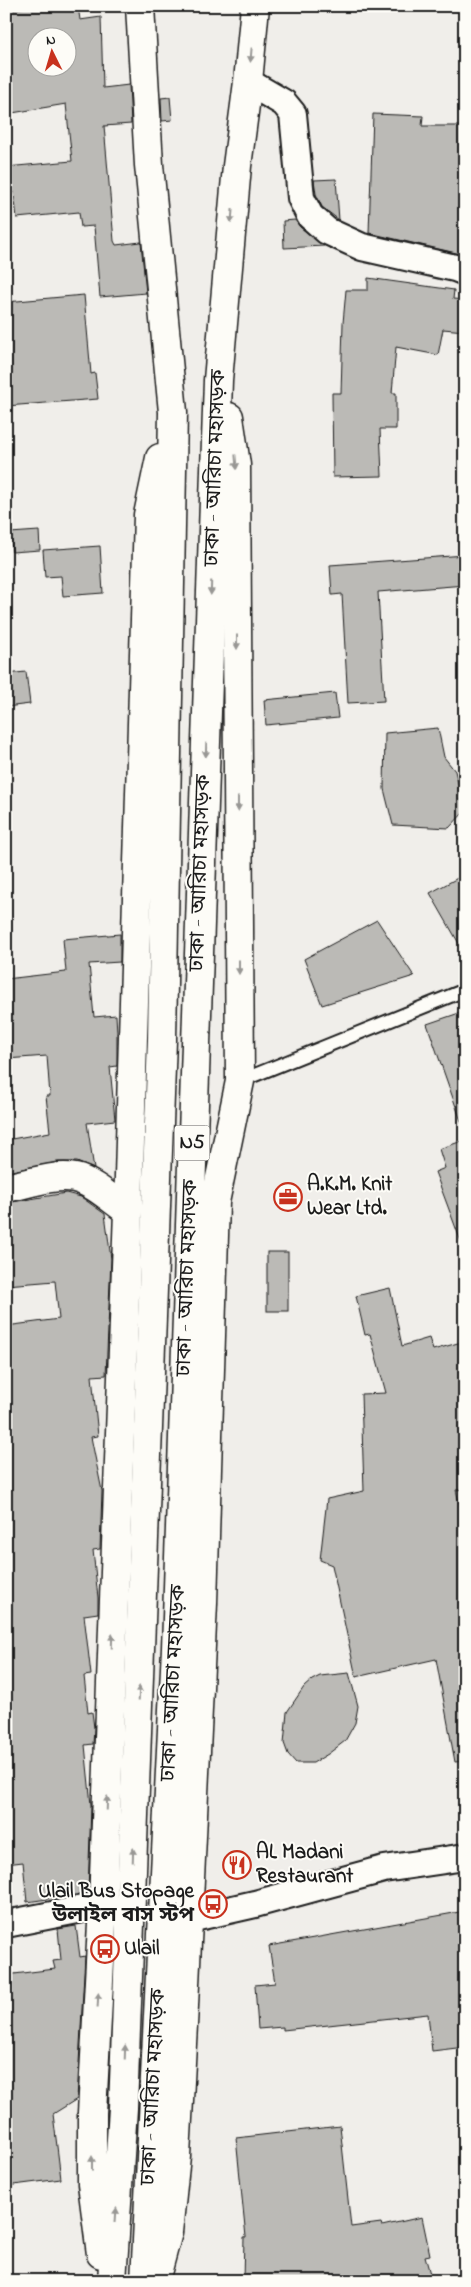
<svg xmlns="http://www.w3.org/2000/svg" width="471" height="2287" viewBox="0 0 471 2287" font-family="'Indie Flower','Noto Sans Bengali',sans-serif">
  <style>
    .building { fill: #bbbab6; stroke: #1c1c1c; fill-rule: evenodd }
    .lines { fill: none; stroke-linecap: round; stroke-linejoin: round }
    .lane-casing { stroke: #1c1c1c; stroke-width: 16 }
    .street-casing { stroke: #1c1c1c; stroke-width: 30 }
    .secondary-casing { stroke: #1c1c1c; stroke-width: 31 }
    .highway-casing { stroke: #1c1c1c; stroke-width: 31 }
    .lane { stroke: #fdfcf7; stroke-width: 12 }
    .street { stroke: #fdfcf7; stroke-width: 26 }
    .secondary { stroke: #fdfcf7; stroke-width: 28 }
    .highway { stroke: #fdfcf7; stroke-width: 28 }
    .oneway { fill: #989794 }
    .labels { text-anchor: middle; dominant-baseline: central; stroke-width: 4; stroke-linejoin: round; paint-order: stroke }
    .shield { fill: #fdfcf7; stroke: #605f5e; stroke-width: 1 }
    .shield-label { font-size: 20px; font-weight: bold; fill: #1c1c1c }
    .street-label { font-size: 21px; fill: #1c1c1c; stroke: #fdfcf7 }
    .poi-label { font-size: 21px; font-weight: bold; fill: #1c1c1c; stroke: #fdfcf7; text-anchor: start }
  </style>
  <rect width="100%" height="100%" fill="#f0eeea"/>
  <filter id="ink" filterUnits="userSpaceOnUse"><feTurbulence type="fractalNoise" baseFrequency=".02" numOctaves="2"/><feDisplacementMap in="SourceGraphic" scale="10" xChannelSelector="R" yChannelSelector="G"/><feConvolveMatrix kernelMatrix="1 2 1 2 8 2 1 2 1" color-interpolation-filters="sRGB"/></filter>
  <g filter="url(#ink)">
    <g class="building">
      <path d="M32,6H78L80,20L101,17L103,88L129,85L131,124L104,126L114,241L116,245L141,242L146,293L100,297L94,226L81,227L79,212L17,218L14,192H6V167L72,161L66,104L6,114V11ZM38,38H68V68H38Z"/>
      <path d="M170,97L172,120L162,121L161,98Z"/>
      <path d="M373,114L423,116L422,126H465V255L369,233Z"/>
      <path d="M336,179L339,220L322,207L316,194L314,180Z"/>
      <path d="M295,220L300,227L324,246L284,248L283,221Z"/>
      <path d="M368,278L454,290L453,299L465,300V331L443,329L438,355L396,347L392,393H396V429H380L382,476L333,477L332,393H341L343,323L346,290H368Z"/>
      <path d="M84,295L91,374L95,373L98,399L6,406V302Z"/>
      <path d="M39,531L40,550L12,552L10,533Z"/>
      <path d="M100,546L103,593L63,596L61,576L45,577L43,550Z"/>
      <path d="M465,555V585L378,592L384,701L348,703L342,594L332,595L330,565Z"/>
      <path d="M26,672L30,704L6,707V674Z"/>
      <path d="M335,693L338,718L266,725L264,700Z"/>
      <path d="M438,728L444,757L455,771L465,811L449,828L393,825L384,789L385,733Z"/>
      <path d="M465,874V954L430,893Z"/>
      <path d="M377,920L414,976L322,1005L304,959Z"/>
      <path d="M120,934V962L89,964L94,1017L116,1015L117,1033V1066L110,1067L115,1120L87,1123L94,1169L77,1162H58L6,1172V1140L50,1132L46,1096H50L47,1056L6,1059V979L66,972L63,939Z"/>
      <path d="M465,1011V1124H462L427,1024Z"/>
      <path d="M465,1140V1246L463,1247L435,1172L445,1168L439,1149Z"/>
      <path d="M66,1193L81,1197L105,1214L111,1259L106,1375L92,1376L98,1436L91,1437L102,1491L100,1549L93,1550L98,1598V1613L84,1615L91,1675L84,1676L88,1713L92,1712L94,1728L93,1744L85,1745L91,1805L88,1893L27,1902L23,1862L6,1864V1326L59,1319L55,1281L6,1285V1203Z"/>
      <rect x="267" y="1252" width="21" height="59"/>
      <path d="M390,1288L402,1346L429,1338L433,1350L465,1341V1489L456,1490L465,1526V1761L455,1762L436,1659L356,1677L332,1565L320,1560L327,1499L364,1491L361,1394L386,1393L370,1334L365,1335L356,1296Z"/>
      <path d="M349,1673L358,1706L355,1723L345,1741L328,1754L313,1763H296L288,1754L284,1743L287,1712L304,1687L312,1680L320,1676Z"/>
      <path d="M465,1911V2047L432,2051L428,2014L283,2030V2027L258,2029L255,1985L275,1983L269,1946Z"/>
      <path d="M76,1926L80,1957L85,1956L77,2099L53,2114L61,2179L6,2186V1975L55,1969L53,1961L61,1960L58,1929Z"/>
      <path d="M340,2126L351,2227L381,2223L382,2226L422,2217L430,2255L425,2256L432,2281H243L244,2237H246L236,2138Z"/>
    </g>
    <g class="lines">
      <defs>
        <path id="lane" d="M240,1081L465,990"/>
        <g id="street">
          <path d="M248,82L284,103L293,114L301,198L310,216L327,231L362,247L455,268L465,272"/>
          <path d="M189,1919L255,1904L384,1869L465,1857"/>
          <path d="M6,1924L103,1905"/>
        </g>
        <path id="secondary" d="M6,1188C27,1184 54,1174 75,1178C93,1182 112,1200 128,1211"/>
        <g id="highway">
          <path d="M101,2254L92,2184V2113L103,1905L128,1211L148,515L160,458"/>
          <path d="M157,2273L168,2232L176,2156L184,2006L203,1603L215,1202L240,1081L236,465L229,417"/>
          <path d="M112,2281L123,2108L131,1898L162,1040L173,412L149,165L140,6"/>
          <path d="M145,2281L176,1648L218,380L237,166L248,82L255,6"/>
        </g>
      </defs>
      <use href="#lane" class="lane-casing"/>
      <use href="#street" class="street-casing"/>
      <use href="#secondary" class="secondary-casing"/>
      <use href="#highway" class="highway-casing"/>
      <use href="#lane" class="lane"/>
      <use href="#street" class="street"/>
      <use href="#secondary" class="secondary"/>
      <use href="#highway" class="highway"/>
    </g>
    <defs><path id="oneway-solid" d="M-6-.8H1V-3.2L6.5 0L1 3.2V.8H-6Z" transform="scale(1.25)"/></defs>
    <g class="oneway">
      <use href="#oneway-solid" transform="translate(251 55) rotate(95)"/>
      <use href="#oneway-solid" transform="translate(232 216) rotate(95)"/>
      <use href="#oneway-solid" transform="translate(236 462) rotate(85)"/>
      <use href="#oneway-solid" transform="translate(211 588) rotate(92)"/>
      <use href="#oneway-solid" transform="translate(237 642) rotate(90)"/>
      <use href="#oneway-solid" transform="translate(206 750) rotate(92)"/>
      <use href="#oneway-solid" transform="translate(238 804) rotate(90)"/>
      <use href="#oneway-solid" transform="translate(239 967) rotate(90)"/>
      <use href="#oneway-solid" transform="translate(112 1641) rotate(-88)"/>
      <use href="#oneway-solid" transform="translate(139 1693) rotate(-88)"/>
      <use href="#oneway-solid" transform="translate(107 1803) rotate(-88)"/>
      <use href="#oneway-solid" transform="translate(133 1855) rotate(-88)"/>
      <use href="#oneway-solid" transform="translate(98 2000) rotate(-87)"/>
      <use href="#oneway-solid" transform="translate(125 2052) rotate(-88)"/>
      <use href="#oneway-solid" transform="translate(92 2163) rotate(-90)"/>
      <use href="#oneway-solid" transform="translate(116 2215) rotate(-86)"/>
    </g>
  </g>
  <defs>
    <symbol id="office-ring" viewBox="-11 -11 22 22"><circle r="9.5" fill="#fdfcf7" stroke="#c8321e" stroke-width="1.5"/><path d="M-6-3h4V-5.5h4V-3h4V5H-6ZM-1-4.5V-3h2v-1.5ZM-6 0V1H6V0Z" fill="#c8321e"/></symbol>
    <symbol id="restaurant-ring" viewBox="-11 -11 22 22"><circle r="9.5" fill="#fdfcf7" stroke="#c8321e" stroke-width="1.5"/><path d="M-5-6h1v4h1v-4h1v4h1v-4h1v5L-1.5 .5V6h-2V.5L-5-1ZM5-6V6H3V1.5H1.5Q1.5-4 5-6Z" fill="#c8321e"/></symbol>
    <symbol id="bus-ring" viewBox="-11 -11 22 22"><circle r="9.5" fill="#fdfcf7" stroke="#c8321e" stroke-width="1.5"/><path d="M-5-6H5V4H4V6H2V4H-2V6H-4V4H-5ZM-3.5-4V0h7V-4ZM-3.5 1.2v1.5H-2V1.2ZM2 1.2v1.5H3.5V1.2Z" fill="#c8321e"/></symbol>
  </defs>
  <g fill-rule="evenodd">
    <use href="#office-ring" x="272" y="1181" width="32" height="32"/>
    <use href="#restaurant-ring" x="221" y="1849" width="32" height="32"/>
    <use href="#bus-ring" x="197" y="1888" width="32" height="32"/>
    <use href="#bus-ring" x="89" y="1933" width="32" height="32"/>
  </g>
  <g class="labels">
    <rect class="shield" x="174.5" y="1125.5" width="35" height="35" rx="4"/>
    <g class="shield-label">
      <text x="192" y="1143">N5</text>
    </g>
    <g class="street-label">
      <text transform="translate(216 468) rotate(-88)">ঢাকা - আরিচা মহাসড়ক</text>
      <text transform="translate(201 873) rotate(-88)">ঢাকা - আরিচা মহাসড়ক</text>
      <text transform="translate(188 1278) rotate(-88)">ঢাকা - আরিচা মহাসড়ক</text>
      <text transform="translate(174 1683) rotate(-87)">ঢাকা - আরিচা মহাসড়ক</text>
      <text transform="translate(154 2087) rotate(-87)">ঢাকা - আরিচা মহাসড়ক</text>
    </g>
    <g class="poi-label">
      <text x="307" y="1185">A.K.M. Knit<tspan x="307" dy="24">Wear Ltd.</tspan></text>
      <text x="256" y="1853">AL Madani<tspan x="256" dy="24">Restaurant</tspan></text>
      <text x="194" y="1892" text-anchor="end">Ulail Bus Stopage<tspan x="194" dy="24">উলাইল বাস স্টপ</tspan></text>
      <text x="124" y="1949">Ulail</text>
    </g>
  </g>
  <rect width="471" height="2287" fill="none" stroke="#fdfcf7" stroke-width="25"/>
  <rect x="12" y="12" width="446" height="2262" fill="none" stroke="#1c1c1c" stroke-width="2" filter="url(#ink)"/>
  <g transform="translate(52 52) rotate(355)"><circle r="24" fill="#fdfcf7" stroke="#a3a29f"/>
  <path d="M0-4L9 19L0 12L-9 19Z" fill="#c8321e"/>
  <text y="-8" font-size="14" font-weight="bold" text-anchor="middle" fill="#1c1c1c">N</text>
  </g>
</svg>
